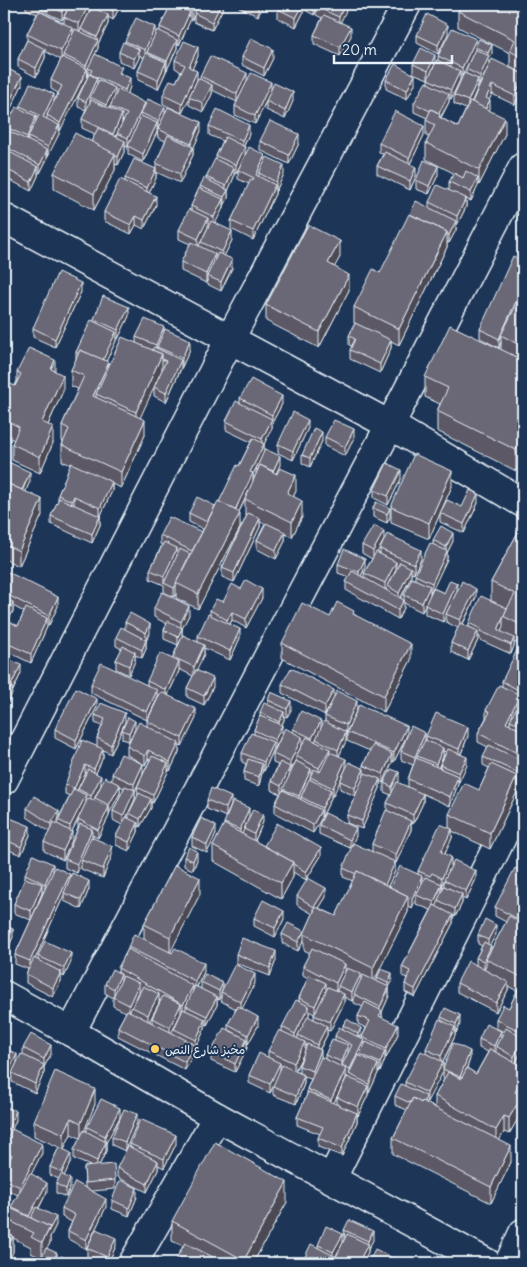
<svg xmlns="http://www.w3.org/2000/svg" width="527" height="1267" viewBox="0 0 527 1267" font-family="Delius,'Playpen Sans Arabic',sans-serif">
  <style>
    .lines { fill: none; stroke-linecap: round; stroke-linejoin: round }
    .street-casing { stroke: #e8f1f8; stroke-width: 31 }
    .street { stroke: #1d3557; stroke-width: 28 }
    .wall { fill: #5c5965; stroke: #e8f1f8; fill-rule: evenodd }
    .shaded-wall { fill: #4b4853; stroke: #e8f1f8 }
    .building { fill: #6b6776; stroke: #e8f1f8 }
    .poi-dot { fill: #ffd166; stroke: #1d3557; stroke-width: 2 }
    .labels { text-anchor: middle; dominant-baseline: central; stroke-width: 4; stroke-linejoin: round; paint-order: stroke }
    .poi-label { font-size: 12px; fill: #e8f1f8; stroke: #1d3557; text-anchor: start }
  </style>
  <rect width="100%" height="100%" fill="#1d3557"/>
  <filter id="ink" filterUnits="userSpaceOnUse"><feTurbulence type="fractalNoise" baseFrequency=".02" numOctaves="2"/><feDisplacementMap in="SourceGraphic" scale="10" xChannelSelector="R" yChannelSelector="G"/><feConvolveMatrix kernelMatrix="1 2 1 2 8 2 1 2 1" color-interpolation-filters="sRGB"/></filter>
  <g filter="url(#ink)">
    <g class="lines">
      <defs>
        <g id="street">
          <path d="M4,218L390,425L523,503"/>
          <path d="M4,780L230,339L407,4"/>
          <path d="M4,995L71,1032L217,1117L487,1263"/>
          <path d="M71,1032L390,425L523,167"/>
          <path d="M332,1178L523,795"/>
          <path d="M133,1263L217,1117"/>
          <path d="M509,1263L523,1233"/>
        </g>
      </defs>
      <use href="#street" class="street-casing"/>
      <use href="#street" class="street"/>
    </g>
    <g class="wall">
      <path d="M26,4H88L89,11L93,8V4H121L113,20L108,17V24L98,44V48L95,54L122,74L130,87L127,94L145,106L165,113L201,131L193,149V155L180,183L156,172V178L149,193L156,205L144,229L136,225L131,234L104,221V212L125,181V178L156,169V163L166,141L158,138L157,129V132L143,162L128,154V147L125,146V150L118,165L115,164V170L94,210L54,189V173L91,142L95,134L82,128V119L86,110L78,107V98L88,76V70L60,131L59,130V134L47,156V159L40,173H38V176L31,191L4,177V141L6,136V127L20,108V106L54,102L58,93L51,89V80L61,60L45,51V58L36,77L18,67V59L27,40V34L37,14L26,9ZM47,8V13L62,20L67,10L64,17V23L44,13ZM122,120L123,121L117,133V137H116Z"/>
      <path d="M171,4H225L212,30L194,22V14L192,20L190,19V21L179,45L177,43V48L158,89L138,80V71L144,58L139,55V58L134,68L119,61V52L125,43V41L155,34L160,31V27Z"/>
      <path d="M239,4H264L258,16L239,7Z"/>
      <path d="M281,4H349L340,22L351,36L340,56L314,44V35L322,18L316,15V11L314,15L303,9V13L296,27L278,18V9Z"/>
      <path d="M459,4H523V74L510,67V53L458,27V11L461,4Z"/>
      <path d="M448,34L438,54L417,43V35Z"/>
      <path d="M476,45L492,53L489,60V65L523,74V87L515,105L492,94L489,100L490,109L489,110L505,134L479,185H478L471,201L466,199V207L457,225L456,224V230L449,243L447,242V247L399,345L391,341V348L380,373L350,359V350L352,346L349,345V336L355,323H354V307L429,208V202L449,190V182L463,178L426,159V143L429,137L426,136V120L427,118L414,112V103L428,83V79L413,73V64H435L438,60V56ZM466,67V74L454,95V104L466,109L458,127L441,118L449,102V98L451,99L460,80V76H462ZM478,83L480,84L472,102L478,87Z"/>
      <path d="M198,56L192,69L197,79H200V76L247,81L271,90L293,101L285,119L266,110V102L255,124L235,115V106L237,102L212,90V94L203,112L189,105V99L182,113L163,104V95L176,82L181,72L175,68V60Z"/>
      <path d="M242,57L273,58L264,76L242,65Z"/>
      <path d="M4,67L22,85L10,110H9V113L4,124Z"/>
      <path d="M386,80L415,84L407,99L386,89Z"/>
      <path d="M209,126L249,134L244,146L245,154L265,161L284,174L276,191L275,190V194L253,240L231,229V221L249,184L238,179V170L239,168L236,174L234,173V177L228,191V198L224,206L223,205V208L215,223L232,240L224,256L232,268L221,291L207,284V280L206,283L181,271V262L190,244L179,239V230L191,210V206L200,189V186L206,179V177L216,160V156L223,141L209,135Z"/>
      <path d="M424,135L410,164L416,176L410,190L377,174V166L383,154L379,152V143Z"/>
      <path d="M260,141L299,143L289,164L260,150Z"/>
      <path d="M438,175L429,194L416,189V180Z"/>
      <path d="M340,257L334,267L349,290L319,348L266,321V305Z"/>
      <path d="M523,261V455L516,471L437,431V411L440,404L425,397V377L501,350V342L499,348L480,338V329Z"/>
      <path d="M81,292L55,347L33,337V328Z"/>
      <path d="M129,316L118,339L116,338V341L106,361L109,366L136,343V337L164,332L190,349L166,402L154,396V387L163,368H162L140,417L145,435L121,488L112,484V491L100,517V525L92,543L51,524V516L58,501V495L71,465L62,461V445L63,442L62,441V425L78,389L71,386V370L76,360V352L94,322V319Z"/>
      <path d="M17,372H55L63,391L48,425L53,443L40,473L12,460V444L14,440L5,435V441L4,443V387L15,386L17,381Z"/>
      <path d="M240,398L282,404L272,423V428L264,444V452L280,465L276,473L296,491L293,497L302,517L292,537L285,534V541L276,559L257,549V540L265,524L260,522V527L234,582L222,577V568L247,515H245V500L239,512L240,528L198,609L176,598V594L174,597L164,592V585L150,579V570L162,545L160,544V535L202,532L203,529L189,522V513L215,506L219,502L239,466L251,442L226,430V421L240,403ZM259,462L256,469V474L253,480V474Z"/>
      <path d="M308,428L293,460L278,453V444Z"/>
      <path d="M325,437L354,438L345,456L325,446Z"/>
      <path d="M322,441L310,467L302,463V455Z"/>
      <path d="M4,460L30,481L25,492L42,515L19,566L4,559Z"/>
      <path d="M401,479L388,505L374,498V490Z"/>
      <path d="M452,486L429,539L391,523V507Z"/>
      <path d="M376,502L390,517L387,523L373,517V508Z"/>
      <path d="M478,503L464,533L440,522V513Z"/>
      <path d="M523,523V647L514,642V646L511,654L480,640V637L478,636V640L468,660L451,652V643L458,628L446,622V616L443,622L425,614V605L431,591L430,590V595L422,612L404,603V595L415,579V575L433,544V540L453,541L447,553V559L433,588L444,593L457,591L476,597L463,624L469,627V623L491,601V582Z"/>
      <path d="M384,540L377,552L380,554V549L421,559L414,573L411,572V577L401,598L404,608L398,619L346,590V582L349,577L338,573V564L365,567L361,576L364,578V573L372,559L362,553V545Z"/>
      <path d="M4,580L58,606L49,625L47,624V627L31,663L4,650ZM13,606L24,612L18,626L8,621L13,611Z"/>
      <path d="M241,589L262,598L246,628L232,620L230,624L240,638L230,660L204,648V654L197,670L213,687L204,705L187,697V688L193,676L179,669V671L168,695L196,718L182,746L179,745V752L170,771L168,770V772L153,803L151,802V808L140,827L138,826V832L129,851L116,845V836L122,825L113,820V811L124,788L120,786V793L109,813V816L98,838L92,835V838L112,855L103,878L81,869V862L77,873L65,868V859L78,828V820L72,831L63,860L44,851V842L50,832L27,817V808L59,817L70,796L65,794V785L97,746V738L102,726L95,723V715L125,722L111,754L103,750V757L96,773L101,784L112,780V774L143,773L135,791V799L127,817L129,818V813L138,796L137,787L150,760L148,759L145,765L127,755V746L129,741L122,739V730L135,729L131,738L147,726V721L159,696L157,695V699L147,720L91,693V684L147,685V681L173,659V657L178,645L164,639V630L167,624L154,617V608L189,615L182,628V636L198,642V636L210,615V610Z"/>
      <path d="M354,614L411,660L384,712L282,658V643L330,617Z"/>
      <path d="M125,622L150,633L146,641V649L142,658L135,655V661L129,675L116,669V660L122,649L116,646V637L125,630Z"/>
      <path d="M523,653V693L520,700V699V702L523,694V748L518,758L523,761V778L521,783L517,781V792L490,849L452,831V838L445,854L451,866L476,879L466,900L462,898V903L455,917L453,916V923L415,997L405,992V984L407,978L402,976V967L431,910L416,904V898L412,908L408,906V912L374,980L377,981V978L392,982L389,987V996L382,1012V1017L398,1034L386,1058L385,1057V1059L380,1072L378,1071V1073L369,1093L368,1092V1095L358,1116L357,1115V1122L342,1156L318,1147V1138L320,1134L297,1125V1117L307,1095V1089L311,1079L304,1077V1084L296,1104L273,1095V1086L270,1093L249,1083V1075L268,1058V1051L282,1031V1027L299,1001V998L308,978L303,975V966L310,953L304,950V940L298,951L282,943V934H304L313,914L297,905V896L326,897L319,908L336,916L353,881L343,877V868L372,852V844L387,811V803L391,795L384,792V783L399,781L398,783L408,787V779L413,765L401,760V751L425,740H426V736H468L461,754L467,765L458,782V784L450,806L423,794V803L413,824L411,823V830L396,863H395V871L388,886L390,887L418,874V871L449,828V814L479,790L489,768L483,765V757L488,747L478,742V733L486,718V710L502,686V681ZM443,751L446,752L440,765V768H439L443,757ZM444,881V886L442,890V885ZM354,996V1003L363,1007L358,1016V1024L366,1028L362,1037V1039L360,1038L361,1036L347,1019L343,1025V1029L335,1036V1040L325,1055V1059L321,1057L320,1049L327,1035V1030L330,1031L344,1003V997L352,1001ZM309,1011L314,1014V1019H306L309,1015ZM305,1051L299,1066V1073L295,1071ZM346,1076L349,1078L337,1097V1105L334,1103Z"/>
      <path d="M4,657L21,673L4,711Z"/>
      <path d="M282,684L334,697L357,709L407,735L394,762L392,761L383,783L380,781V788L362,829L347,823V815L355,796L340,789V781L363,768V765L370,751L347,741V732L351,723L346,733V741L339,756L333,796H331V798L322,817L321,816V819L313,833L275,813V804L280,794L271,790V781L278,765L273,763V754L293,732V729L321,728L325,722V715L282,693ZM296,759V762L290,775V771Z"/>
      <path d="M268,700L291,710L287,717L284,716V720L282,725L275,749L273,748V751L264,771H262L259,786L244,781V772L246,764L242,762V753L254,734V730L260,717V712L268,704Z"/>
      <path d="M97,707L76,749L55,738V729Z"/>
      <path d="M207,800L231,805L226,817L207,809Z"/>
      <path d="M249,817L263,822L255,841L264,846L321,856L306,880L293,872V877L281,899L213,861V846L224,826V823Z"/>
      <path d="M4,819L30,835L21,855L4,848Z"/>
      <path d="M319,825L356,836L350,848L319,834Z"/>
      <path d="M216,834L207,853L192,846V837Z"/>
      <path d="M184,857L197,860L193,870L184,866Z"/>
      <path d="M53,872L70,879L89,889L81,909L64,901V895L35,959L38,960V956L71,962L64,977L61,975V981L53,997L26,983V974L28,969L15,964V955L31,920L14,913V904L25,879V874ZM42,891L44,892L32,919L42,893Z"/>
      <path d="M523,873V1093L521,1096L522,1112L509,1134L504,1132L499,1140L511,1162L491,1203L393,1154V1138L407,1110L395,1105V1096L405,1086V1082L426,1054V1049L441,1020V1017L460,1024L456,1033H455V1036L443,1062V1068L470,1059L467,1068L476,1074L488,1052L479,1048V1039L501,1038L504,1032L496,1028V1019L509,1008L517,991L508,986V990L496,1012L457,992V983L476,965V958L482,946L478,944V935L496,934L490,945L491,950L506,922L495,916V907ZM443,1072V1078L444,1079L435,1096V1107L426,1103V1102Z"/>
      <path d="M200,894L170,952L204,972L197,987L201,989V982L223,990L255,983L242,1008L258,1026L248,1044L247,1043V1048L235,1072L211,1061V1052L228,1030V1024L236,1009L221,1001V995L219,1000L217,999V1005L207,1025L205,1024V1028L196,1048L194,1047V1053L185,1070L118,1036V1027L126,1012L113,1006V998L105,993V984L118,972V968L128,949V947L144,938V924ZM159,1000L161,1001L152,1018V1023L149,1021L159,1003Z"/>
      <path d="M254,918L284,919L275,937L254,926Z"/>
      <path d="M4,925L13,937L6,953L4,952Z"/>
      <path d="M236,954L276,960L270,976L236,963Z"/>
      <path d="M4,1048L17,1062L23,1055V1048L51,1054L44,1067V1073L35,1093L12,1082V1074L4,1091Z"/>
      <path d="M95,1104L84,1130L87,1131V1127L120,1117L106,1143V1151L99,1166L115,1180V1189L92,1191L106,1207L86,1249L68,1239V1231L72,1222L62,1217V1208L85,1187L84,1167L90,1166L74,1159V1150L80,1138L71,1134L64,1149L71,1161L64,1176L70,1188L66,1197L56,1193V1184L59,1179L50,1175V1167L59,1147L34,1136V1121Z"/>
      <path d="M4,1106L16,1120L12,1129L42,1153L31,1174L47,1192L39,1208L56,1225L50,1237V1243L47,1248L57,1262L56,1263H39L41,1258L31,1253V1247L13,1238V1252L4,1263V1205L11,1209V1207L18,1195L4,1188V1171L8,1162L4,1160V1144L6,1140L4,1139Z"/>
      <path d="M137,1123L125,1151L112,1145V1137Z"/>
      <path d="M130,1144H176L164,1168L158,1165V1170L147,1192L117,1177V1168L130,1147Z"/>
      <path d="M137,1197L129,1216L112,1209V1200Z"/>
      <path d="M287,1202L253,1263H177V1257L183,1246L172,1241V1221Z"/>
      <path d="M344,1230L373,1240L368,1249V1252L363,1263H336V1257L345,1239Z"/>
      <path d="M343,1243L336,1257V1263L318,1248V1245Z"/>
      <path d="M116,1246L108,1263H101L87,1257V1248Z"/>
    </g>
    <g class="shaded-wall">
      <path d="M45,4H49H47V8L43,16V8Z"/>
      <path d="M66,4H70L62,20V12Z"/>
      <path d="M89,4V13L79,33V24Z"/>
      <path d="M116,4H121L113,20V11Z"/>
      <path d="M195,4H199L192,20V11Z"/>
      <path d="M221,4H225L212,30V22Z"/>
      <path d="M260,4H264L258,16V7Z"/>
      <path d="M315,4H320L316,7V11L314,15V6Z"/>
      <path d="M345,4H349L339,26V17Z"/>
      <path d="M303,5V13L296,27V18Z"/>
      <path d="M190,12V21L179,45V36Z"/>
      <path d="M108,15V24L98,44V48L89,68H88L87,78L60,131V123L86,72V66L97,42V37Z"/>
      <path d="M448,25V34L438,54V45Z"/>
      <path d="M155,27V36L147,52V54L145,58V50Z"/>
      <path d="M351,27V36L340,56V47Z"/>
      <path d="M73,28V37L61,60V51Z"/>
      <path d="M476,39V48L475,47V50L462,76V68Z"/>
      <path d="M177,40V48L167,70V61Z"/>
      <path d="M492,45V53L489,60V65L480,84V76L488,58V53Z"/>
      <path d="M198,47V56L189,76V67Z"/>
      <path d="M45,49V58L36,77V68Z"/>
      <path d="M139,49V58L134,68V59Z"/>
      <path d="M273,49V58L264,76V68Z"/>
      <path d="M435,55V64L428,79V71Z"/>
      <path d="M166,62V71L158,89V80Z"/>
      <path d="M197,71V80L189,97V99L182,113V104Z"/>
      <path d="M460,71V80L451,99V90Z"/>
      <path d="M247,73V82L237,102V94Z"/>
      <path d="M415,75V84L407,99V90Z"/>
      <path d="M22,76V85L10,110V101Z"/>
      <path d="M97,78V87L90,97V102L86,111V102Z"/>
      <path d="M130,78V87L125,99V90Z"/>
      <path d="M523,78V87L515,105V96Z"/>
      <path d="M478,79V87L468,110V101Z"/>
      <path d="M271,82V91L255,124V116Z"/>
      <path d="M212,85V94L203,112V103Z"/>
      <path d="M492,85V94L486,107V98Z"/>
      <path d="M115,88V97L106,114V105Z"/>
      <path d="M293,92V101L285,119V111Z"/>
      <path d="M54,94V103L47,115V118L43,126V117Z"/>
      <path d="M449,94V102L440,118L438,115Z"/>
      <path d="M490,100V109L483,121V113Z"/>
      <path d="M145,103V111L141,113V119L128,147V138Z"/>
      <path d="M9,104V113L4,124V116Z"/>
      <path d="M165,107V115L158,130V121Z"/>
      <path d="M122,114V123L113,143V134Z"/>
      <path d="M36,116V125L28,137V143L27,146V137Z"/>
      <path d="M505,118V134L479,185V170Z"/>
      <path d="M201,122V131L193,149V155L180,183V174L191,150V144Z"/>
      <path d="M157,123V132L143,162V154Z"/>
      <path d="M59,125V134L48,156V147Z"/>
      <path d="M249,125V134L242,150V141Z"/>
      <path d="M424,126V135L409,166V158Z"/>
      <path d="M299,134V143L289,164V155Z"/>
      <path d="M125,141V150L118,165V157Z"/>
      <path d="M245,147V155L236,174V165Z"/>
      <path d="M47,150V159L40,173V165Z"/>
      <path d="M115,154V170L94,210V194Z"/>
      <path d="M265,155V163L259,173V176L256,184V175Z"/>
      <path d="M284,165V174L276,191V182Z"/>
      <path d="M438,166V175L429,194V186Z"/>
      <path d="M38,167V176L31,191V182Z"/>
      <path d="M416,167V176L410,190V181Z"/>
      <path d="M234,168V177L228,191V198L224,206V197L226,194V186Z"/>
      <path d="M156,169V178L147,197V188Z"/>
      <path d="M478,178V186L471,201V192Z"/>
      <path d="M275,185V194L253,240V231Z"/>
      <path d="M156,196V205L144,229V220Z"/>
      <path d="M466,198V207L457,225V216Z"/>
      <path d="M223,199V208L214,226V217Z"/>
      <path d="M136,216V225L131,234V225Z"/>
      <path d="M208,218V227L198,248V239Z"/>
      <path d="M456,221V230L449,243V235Z"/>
      <path d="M232,231V240L222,261V252Z"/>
      <path d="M447,232V247L399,345V329Z"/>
      <path d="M340,241V257L328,279V263Z"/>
      <path d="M215,254V262L207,276V280L206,283V274Z"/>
      <path d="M232,259V268L221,291V282Z"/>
      <path d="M349,275V290L319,348V332Z"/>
      <path d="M81,283V292L55,347V339Z"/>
      <path d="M523,286V295L501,335V342L499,348V339Z"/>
      <path d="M129,307V316L118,339V330Z"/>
      <path d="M164,327V336L157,347V351L156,354V345Z"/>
      <path d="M116,332V341L101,372V363Z"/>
      <path d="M190,340V349L182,367V358Z"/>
      <path d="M391,340V348L380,373V364Z"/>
      <path d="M162,354V370L136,427V412Z"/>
      <path d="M55,360V375L51,369Z"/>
      <path d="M181,360V368L166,402V393Z"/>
      <path d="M109,362V378L96,394V405L93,396Z"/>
      <path d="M63,375V391L42,438V422Z"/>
      <path d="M282,396V404L272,423V428L262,448V439L272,419V415Z"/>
      <path d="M145,420V435L121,488V472Z"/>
      <path d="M308,420V428L293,460V451Z"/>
      <path d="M53,427V443L40,473V457Z"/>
      <path d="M354,429V438L345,456V447Z"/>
      <path d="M322,432V441L310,467V458Z"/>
      <path d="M523,435V455L516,471V450Z"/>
      <path d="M264,444V453L253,474V482L235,520V512L250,472Z"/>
      <path d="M280,456V465L271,484V476Z"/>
      <path d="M401,470V479L388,505V496Z"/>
      <path d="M452,471V486L429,539V523Z"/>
      <path d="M30,472V481L22,501V492Z"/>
      <path d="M296,475V491L287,509V493Z"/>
      <path d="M112,482V491L100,517V508Z"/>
      <path d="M478,494V503L464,533V524Z"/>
      <path d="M74,496V505L72,510V501Z"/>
      <path d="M42,499V515L19,566V551Z"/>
      <path d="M302,501V517L292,537V522Z"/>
      <path d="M390,508V517L387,523V514Z"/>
      <path d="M240,513V528L198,609V594Z"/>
      <path d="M100,516V525L92,543V534Z"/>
      <path d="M260,518V527L234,582V573Z"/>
      <path d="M384,531V540L373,560V551Z"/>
      <path d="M285,532V541L276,559V550Z"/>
      <path d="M453,533V541L447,553V559L432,591V583L446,553V547Z"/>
      <path d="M177,548V557L164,583V576Z"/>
      <path d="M421,550V559L414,573V564Z"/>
      <path d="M365,559V567L359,581V572Z"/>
      <path d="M396,562V570L385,592V583Z"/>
      <path d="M411,568V577L399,601V593Z"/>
      <path d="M457,583V592L446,614V616L443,622V614Z"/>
      <path d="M176,585V594L174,597V588Z"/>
      <path d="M430,586V595L422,612V603Z"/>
      <path d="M262,589V598L246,628V619Z"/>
      <path d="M476,589V597L460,629V620Z"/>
      <path d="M58,597V606L49,625V616Z"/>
      <path d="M404,600V608L398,619V610Z"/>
      <path d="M13,602V611L5,628V619Z"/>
      <path d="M189,606V615L181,631V622Z"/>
      <path d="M232,612V620L227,629V620Z"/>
      <path d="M47,618V627L31,663V654Z"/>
      <path d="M503,618V627L498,639V630Z"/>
      <path d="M150,624V633L146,641V649L142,658V650L146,640V633Z"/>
      <path d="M182,628V637L178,646V637Z"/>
      <path d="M240,629V638L230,660V651Z"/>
      <path d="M478,631V640L468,660V651Z"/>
      <path d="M514,638V646L511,654V645Z"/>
      <path d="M411,644V660L384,712V696Z"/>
      <path d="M204,645V654L194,676V667Z"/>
      <path d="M135,652V661L129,675V666Z"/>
      <path d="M179,662V671L166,699V690Z"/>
      <path d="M21,665V673L12,692V683Z"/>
      <path d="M213,678V687L204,705V696Z"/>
      <path d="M12,685V694L4,711V703Z"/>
      <path d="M523,685V693L520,700V691Z"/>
      <path d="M157,690V699L147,720V712Z"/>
      <path d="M334,690V698L325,715V706Z"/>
      <path d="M520,695V704L510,720V723L506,731V723Z"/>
      <path d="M97,699V707L76,749V740Z"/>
      <path d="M291,701V710L287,717V709Z"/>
      <path d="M357,701V709L346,733V741L338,758V750L346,733V725Z"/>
      <path d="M196,709V718L182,746V738Z"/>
      <path d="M284,712V720L279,730V722Z"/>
      <path d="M125,713V722L111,754V745Z"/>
      <path d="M135,721V729L129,741V733Z"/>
      <path d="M321,721V730L312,747V738Z"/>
      <path d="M282,725V734L275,749V740Z"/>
      <path d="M407,726V735L394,762V753Z"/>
      <path d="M468,727V736L459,758V749Z"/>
      <path d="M425,733V742L417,756V760L415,766V757Z"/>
      <path d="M302,737V745L296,756V759L290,771V762Z"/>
      <path d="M523,740V748L517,761V753Z"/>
      <path d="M273,742V751L264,771V762Z"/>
      <path d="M179,743V752L170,771V762Z"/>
      <path d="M443,748V757L436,773V764Z"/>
      <path d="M103,749V757L94,778V769Z"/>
      <path d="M330,749V758L319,777V768Z"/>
      <path d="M148,750V759L145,765V756Z"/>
      <path d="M392,754V763L383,783V774Z"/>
      <path d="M467,757V765L459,782V773Z"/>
      <path d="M346,759V768L333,796V788Z"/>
      <path d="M168,763V772L153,803V795Z"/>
      <path d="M143,764V773L135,791V799L123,825V816L134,791V784Z"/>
      <path d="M262,764V773L259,786V777Z"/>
      <path d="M85,765V774L74,797V789Z"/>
      <path d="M290,767V776L281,795V786Z"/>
      <path d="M311,769V778L310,777V780L301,797V800L299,804V796Z"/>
      <path d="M364,769V778L355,796V788Z"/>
      <path d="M523,769V778L521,783V774Z"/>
      <path d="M399,772V781L392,795V787Z"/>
      <path d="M101,776V785L91,805V796Z"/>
      <path d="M458,776V784L450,806V797Z"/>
      <path d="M517,776V792L490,849V833Z"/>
      <path d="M380,779V788L362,829V821Z"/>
      <path d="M120,785V793L109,814V805Z"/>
      <path d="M331,790V798L322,817V808Z"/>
      <path d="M423,794V803L413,824V815Z"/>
      <path d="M86,795V803L70,835V826Z"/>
      <path d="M231,797V805L226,817V808Z"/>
      <path d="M151,799V808L140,827V819Z"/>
      <path d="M109,807V816L98,838V830Z"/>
      <path d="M249,808V817L240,839V830Z"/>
      <path d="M321,810V819L313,833V825Z"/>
      <path d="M59,811V820H58V822L51,832V824Z"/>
      <path d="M263,814V822L254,843V834Z"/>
      <path d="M411,821V830L396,863V855Z"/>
      <path d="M138,823V832L129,851V842Z"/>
      <path d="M30,826V835L21,855V847Z"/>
      <path d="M216,826V834L207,853V845Z"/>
      <path d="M356,828V836L350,848V840Z"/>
      <path d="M92,829V838L77,873V864Z"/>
      <path d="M452,829V838L441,861V852Z"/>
      <path d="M72,832V840L63,860V851Z"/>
      <path d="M112,846V855L103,878V869Z"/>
      <path d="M321,848V856L306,880V872Z"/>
      <path d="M197,851V860L193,870V861Z"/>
      <path d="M451,857V866L442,885V893L438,900V903L434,911V902L442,886V878Z"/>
      <path d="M293,862V877L281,899V883Z"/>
      <path d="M395,862V871L384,895V886Z"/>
      <path d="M53,864V873L45,892V884Z"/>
      <path d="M476,871V879L466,900V891Z"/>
      <path d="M70,874V883L64,893V895L30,970V961Z"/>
      <path d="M422,876V885L416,895V898L412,908V899Z"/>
      <path d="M200,878V894L170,953V937Z"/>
      <path d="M89,881V889L81,909V900Z"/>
      <path d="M42,884V893L31,920V911Z"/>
      <path d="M326,888V897L314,916V907Z"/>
      <path d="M5,890V899L4,903V894Z"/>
      <path d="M462,894V903L455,917V909Z"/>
      <path d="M408,896V912L373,983V968Z"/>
      <path d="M284,911V919L275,937V928Z"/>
      <path d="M453,915V923L415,997V989Z"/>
      <path d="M496,925V934L488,949V940Z"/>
      <path d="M13,929V937L6,953V944Z"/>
      <path d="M304,931V940L298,951V942Z"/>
      <path d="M491,946V955L486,959V965L484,970V961Z"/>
      <path d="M276,951V960L270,976V968Z"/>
      <path d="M71,953V962L64,977V968Z"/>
      <path d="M204,963V972L195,990V981Z"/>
      <path d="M345,964V973L336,992V983Z"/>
      <path d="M61,972V981L53,997V988Z"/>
      <path d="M392,973V982L389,987V996L382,1012V1020L379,1016L380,1013V1007L388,991V983Z"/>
      <path d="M121,974V983L114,998V989Z"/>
      <path d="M255,974V983L241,1011V1002Z"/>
      <path d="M361,974V983L352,1001V992Z"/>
      <path d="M508,982V990L496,1012V1003Z"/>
      <path d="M139,983V992L129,1013V1005Z"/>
      <path d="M223,983V992H221V995L219,1000V991Z"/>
      <path d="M326,983V992L315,1014V1006Z"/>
      <path d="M193,986V995L186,1006V1009L183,1013V1005Z"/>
      <path d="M159,994V1003L148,1024V1015Z"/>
      <path d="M344,994V1003L330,1031V1022Z"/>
      <path d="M217,997V1005L207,1025V1016Z"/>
      <path d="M181,1004V1013L170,1036V1027Z"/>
      <path d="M309,1006V1015L299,1035H298V1037L295,1043V1034Z"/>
      <path d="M460,1015V1024L456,1033V1024Z"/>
      <path d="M258,1017V1026L248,1044V1035Z"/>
      <path d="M205,1019V1028L196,1048V1040Z"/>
      <path d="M398,1025V1034L386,1058V1049Z"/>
      <path d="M327,1026V1035L317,1054V1045Z"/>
      <path d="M455,1027V1036L441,1065V1056Z"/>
      <path d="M361,1028V1036L358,1042V1034Z"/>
      <path d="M501,1031V1039L496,1046V1051L494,1055V1046Z"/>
      <path d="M247,1039V1048L235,1072V1064Z"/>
      <path d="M364,1040V1049L360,1054V1056L350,1075V1069Z"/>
      <path d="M523,1040V1049L514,1066V1057Z"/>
      <path d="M305,1042V1051L294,1072V1063Z"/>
      <path d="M194,1044V1053L185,1070V1062Z"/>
      <path d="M51,1045V1054L44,1067V1073L35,1093V1084L44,1065V1059Z"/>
      <path d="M348,1045V1054L342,1066V1062Z"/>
      <path d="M321,1050V1058L313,1080V1071Z"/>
      <path d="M385,1051V1059L380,1072V1063Z"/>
      <path d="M470,1051V1059L460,1085V1077Z"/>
      <path d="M17,1054V1063L4,1091V1082Z"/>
      <path d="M443,1062V1072L427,1102V1093Z"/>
      <path d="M280,1063V1072L270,1093V1084Z"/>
      <path d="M378,1064V1073L369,1093V1084Z"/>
      <path d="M346,1069V1078L331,1109V1100Z"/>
      <path d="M304,1075V1084L296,1104V1096Z"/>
      <path d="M523,1077V1093L515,1108V1092Z"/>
      <path d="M368,1086V1095L358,1116V1107Z"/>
      <path d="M95,1089V1104L81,1139V1123Z"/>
      <path d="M522,1096V1112L509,1134V1118Z"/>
      <path d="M120,1108V1117L106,1143V1151L97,1170V1161L105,1144V1136Z"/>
      <path d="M16,1111V1120L7,1141V1132Z"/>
      <path d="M357,1113V1122L342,1156V1148Z"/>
      <path d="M137,1114V1123L125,1151V1142Z"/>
      <path d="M504,1116V1132L496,1146V1130Z"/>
      <path d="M71,1118V1134L64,1149V1134Z"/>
      <path d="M176,1135V1144L164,1168V1159Z"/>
      <path d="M42,1144V1153L20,1196V1187Z"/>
      <path d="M511,1146V1162L491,1203V1187Z"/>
      <path d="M71,1153V1161L62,1181V1172Z"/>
      <path d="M158,1161V1170L147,1192V1184Z"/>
      <path d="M70,1179V1188L66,1197V1189Z"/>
      <path d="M287,1182V1202L253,1263H244V1260Z"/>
      <path d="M47,1183V1192L31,1222H29V1216Z"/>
      <path d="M137,1188V1197L129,1216V1208Z"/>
      <path d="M106,1199V1207L86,1249V1240Z"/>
      <path d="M56,1217V1225L50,1237V1243L42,1258V1243Z"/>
      <path d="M373,1231V1240L368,1250V1241Z"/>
      <path d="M343,1234V1243L333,1261V1252Z"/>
      <path d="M13,1236V1252L8,1263H4V1255Z"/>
      <path d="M116,1238V1246L108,1263H107V1257Z"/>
      <path d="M368,1244V1252L363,1263H358Z"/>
      <path d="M57,1253V1262L56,1263H52Z"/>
      <path d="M336,1257V1263H332Z"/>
    </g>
    <g class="building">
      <path d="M34,4H45L43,8Z"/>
      <path d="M47,4H66L62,12Z"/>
      <path d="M70,4H89L79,24L64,17Z"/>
      <path d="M98,4H116L113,11Z"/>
      <path d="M171,4L190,12L179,36L160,27Z"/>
      <path d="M177,4H195L192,11Z"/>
      <path d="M199,4H221L212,22L194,13Z"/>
      <path d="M251,4H260L258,7Z"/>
      <path d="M281,4H301L303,5L296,18L278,9Z"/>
      <path d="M318,4H345L339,17L316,7Z"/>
      <path d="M461,4H523V58L510,51L515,40L458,11Z"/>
      <path d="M92,7L108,15L97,37L81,29Z"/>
      <path d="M39,11L73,28L61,51L27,34Z"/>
      <path d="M427,14L448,25L438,45L417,35Z"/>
      <path d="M324,15L351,27L340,47L314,35Z"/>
      <path d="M136,18L155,27L145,50L125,41Z"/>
      <path d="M452,28L476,39L462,68L438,56Z"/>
      <path d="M75,29L98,40L86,66L63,55Z"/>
      <path d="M157,30L177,40L167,61L147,52Z"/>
      <path d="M251,38L273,49L264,68L242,57Z"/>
      <path d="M479,39L492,45L488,53L475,47Z"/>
      <path d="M27,40L45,49L36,68L18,59Z"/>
      <path d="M184,41L198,47L189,67L197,71L182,104L163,95L170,80L176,82L185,65L175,60Z"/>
      <path d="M123,42L139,49L134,59L119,52Z"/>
      <path d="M421,48L435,55L428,71L413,64Z"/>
      <path d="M475,49L489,56L480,76L466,69Z"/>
      <path d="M146,53L166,62L158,80L138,71Z"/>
      <path d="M95,54L122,67L119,73L130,78L125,90L90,74L92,70L88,68Z"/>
      <path d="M210,56L247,73L237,94L200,76Z"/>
      <path d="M62,57L87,69L60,123L47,115L62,86L51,80Z"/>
      <path d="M492,59L523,74V78L515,96L492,85L486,98L490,100L485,109L472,102Z"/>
      <path d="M437,60L460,71L451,90L428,79Z"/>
      <path d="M395,64L415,75L407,90L386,80Z"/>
      <path d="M4,67L22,76L10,101L4,98Z"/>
      <path d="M251,73L271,82L255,116L235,106Z"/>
      <path d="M464,73L478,79L468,101L454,95Z"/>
      <path d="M89,74L97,78L86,102L78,98Z"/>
      <path d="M198,78L212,85L203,103L189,97Z"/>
      <path d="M99,80L115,88L106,105L90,97Z"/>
      <path d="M426,82L449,94L439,113L431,109L430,111L414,103Z"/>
      <path d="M30,83L54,94L43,117L59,125L48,147L28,137L39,115L20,106Z"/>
      <path d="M274,83L293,92L285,111L266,101Z"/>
      <path d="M118,89L145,103L128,138L117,133L127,114L110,107Z"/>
      <path d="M148,99L165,107L158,121L141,113Z"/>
      <path d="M91,100L122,114L113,134L82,119Z"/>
      <path d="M470,101L505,118L479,170L426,143L435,125L426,120L431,109L440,114L439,117L458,127Z"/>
      <path d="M4,102L9,104L4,116Z"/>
      <path d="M16,107L36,116L27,137L6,127Z"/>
      <path d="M168,107L201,122L191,144L158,129Z"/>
      <path d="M217,109L249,125L242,141L209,126Z"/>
      <path d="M395,111L424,126L409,158L379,143Z"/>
      <path d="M141,116L157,123L143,154L128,146Z"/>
      <path d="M270,121L299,134L289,155L260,141Z"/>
      <path d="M98,128L125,141L118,157L91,142Z"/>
      <path d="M9,131L47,150L40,165L4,146V141Z"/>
      <path d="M75,133L115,154L94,194L54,173Z"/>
      <path d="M168,135L193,147L180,174L156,163Z"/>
      <path d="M225,137L245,147L236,165L216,156Z"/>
      <path d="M249,147L265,155L256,175L275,185L253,231L231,221L251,179L253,180L254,178L238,170Z"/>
      <path d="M4,149L38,167L31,182L4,168Z"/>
      <path d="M385,152L416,167L410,181L377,166Z"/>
      <path d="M267,157L284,165L276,182L259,173Z"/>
      <path d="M134,159L156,169L147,188L125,178Z"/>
      <path d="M215,159L234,168L226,186L206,177Z"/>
      <path d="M424,160L438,166L429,186L416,180Z"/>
      <path d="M466,171L478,178L471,192L449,182L454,173L463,178Z"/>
      <path d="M204,178L228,190L224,197L200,186Z"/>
      <path d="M120,179L156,196L144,220L136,216L131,225L104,212Z"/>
      <path d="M437,185L466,198L457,216L429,202Z"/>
      <path d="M199,188L223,199L214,217L191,206Z"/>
      <path d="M416,201L456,221L449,235L447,234V232L410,214Z"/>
      <path d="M189,209L208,218L198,239L179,230Z"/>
      <path d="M409,214L447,232L399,329L354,307L373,269L380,273Z"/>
      <path d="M211,221L232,231L222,252L201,242Z"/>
      <path d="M308,225L340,241L328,263L349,275L319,332L266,305Z"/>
      <path d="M191,242L215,254L206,274L181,262Z"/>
      <path d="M218,253L232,259L221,282L207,276Z"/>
      <path d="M513,256L523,261V286L499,339L480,329Z"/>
      <path d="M58,272L81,283L55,339L33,328Z"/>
      <path d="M523,292V347L501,335Z"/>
      <path d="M103,296L129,307L118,330L94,319Z"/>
      <path d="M145,319L164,327L156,345L136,337Z"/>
      <path d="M91,320L116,332L103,360L80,350L79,354L76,352Z"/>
      <path d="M355,323L391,340L380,364L350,350L355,339L349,336Z"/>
      <path d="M450,325L523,360V435L516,450L437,411L448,388L425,377Z"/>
      <path d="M165,329L190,340L182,358L157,347Z"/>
      <path d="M122,337L162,354L136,412L96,394Z"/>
      <path d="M154,347L181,360L166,393L154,387L166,361L162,359V354L152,350Z"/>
      <path d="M29,348L55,360L51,369L63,375L42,422L53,427L40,457L12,444L19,427L4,419V387L6,382L15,386L21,374L17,372Z"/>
      <path d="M80,350L109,362L93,396L145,420L121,472L62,445L69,429L62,425L84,376L71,370Z"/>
      <path d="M251,379L282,396L272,415L240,398Z"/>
      <path d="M236,401L272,419L262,439L226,421Z"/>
      <path d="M293,412L308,420L293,451L278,444Z"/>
      <path d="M334,420L354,429L345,447L325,437Z"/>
      <path d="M314,428L322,432L310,458L302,455Z"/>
      <path d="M253,438L264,444L250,472L253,473L235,510L219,502L237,465L239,466Z"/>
      <path d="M265,449L280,456L273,471L260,465L258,470L256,469Z"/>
      <path d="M414,454L452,471L429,523L391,507Z"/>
      <path d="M4,460L30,472L22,490L4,482Z"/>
      <path d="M71,463L112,482L100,508L74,496L72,501L58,495Z"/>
      <path d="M387,463L401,470L388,496L374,490Z"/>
      <path d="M260,465L277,474L280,468L296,475L287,493L302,501L292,522L245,499Z"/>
      <path d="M4,482L42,499L19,551L4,544Z"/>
      <path d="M470,490L478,494L464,524L440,513L447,500L462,507Z"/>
      <path d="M197,497L215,506L207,522L189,513Z"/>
      <path d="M59,498L100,516L92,534L51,516Z"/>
      <path d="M218,501L240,513L198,594L176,583Z"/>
      <path d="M376,502L390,508L387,514L373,508Z"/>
      <path d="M248,513L260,518L234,573L222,568Z"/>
      <path d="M169,517L202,532L192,551L160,535Z"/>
      <path d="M266,523L285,532L276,550L257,540Z"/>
      <path d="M523,523V626L503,616L515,594L491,582Z"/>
      <path d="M374,525L384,531L373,551L362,545Z"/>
      <path d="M441,526L453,533L446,547L433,540Z"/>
      <path d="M387,534L421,550L414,564L380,549Z"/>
      <path d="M164,542L177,548L164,576L150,570Z"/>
      <path d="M430,543L447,551L432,583L415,575Z"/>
      <path d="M180,549L190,554L176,583V585L174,588L164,583Z"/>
      <path d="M344,549L365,559L359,572L338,564Z"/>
      <path d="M376,552L396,562L385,583L364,573Z"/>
      <path d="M400,562L411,568L399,593L388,586Z"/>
      <path d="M352,571L404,600L398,610L346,582Z"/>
      <path d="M8,572L58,597L49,616L4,593V580Z"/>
      <path d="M412,578L430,586L422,603L404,595Z"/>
      <path d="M246,580L262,589L246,619L232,612L227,620L210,610L216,599L223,602L232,584L241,589Z"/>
      <path d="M450,580L457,583L443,614L425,605L433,588L444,593Z"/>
      <path d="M462,581L476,589L460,620L446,614Z"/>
      <path d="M162,592L189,606L181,622L154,608Z"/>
      <path d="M481,596L507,608L498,630L514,638L511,645L480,631L481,629L469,623Z"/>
      <path d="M4,598L13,602L5,619L18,626L26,608L47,618L31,654L4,642Z"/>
      <path d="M337,602L354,611L353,614L411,644L384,696L282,643L302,603L330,617Z"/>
      <path d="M130,613L150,624L146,633L125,622Z"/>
      <path d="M208,614L240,629L230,651L198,636Z"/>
      <path d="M168,621L182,628L178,637L164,630Z"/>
      <path d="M460,623L478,631L468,651L451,643Z"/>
      <path d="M121,627L146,640L142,650L116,637Z"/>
      <path d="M183,635L204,645L194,667L173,657Z"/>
      <path d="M123,646L135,652L129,666L116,660Z"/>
      <path d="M517,650L523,653V685L520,691L502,681Z"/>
      <path d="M160,653L179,662L166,690L147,681Z"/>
      <path d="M4,657L21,665L12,683L4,679Z"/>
      <path d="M101,663L157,690L147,712L91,684Z"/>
      <path d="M291,668L334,690L325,706L282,684Z"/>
      <path d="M196,670L213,678L204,696L187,688Z"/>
      <path d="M4,681L12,685L4,703Z"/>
      <path d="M499,685L520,695L506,723L523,731V740L517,753L478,733L490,712L486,710Z"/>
      <path d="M76,688L97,699L76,740L55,729Z"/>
      <path d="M337,691L357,701L346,725L325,716Z"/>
      <path d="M161,692L196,709L182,738L147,721Z"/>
      <path d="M271,692L291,701L287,709L268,700Z"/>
      <path d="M523,694V726L510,720Z"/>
      <path d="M101,703L125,713L111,745L97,738L105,719L95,715Z"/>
      <path d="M264,703L284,712L279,722L260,712Z"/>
      <path d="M359,705L407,726L394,753L347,732Z"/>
      <path d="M301,711L321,721L312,738L293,729Z"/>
      <path d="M436,713L468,727L459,749L426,736Z"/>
      <path d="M260,716L282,725L275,740L254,730Z"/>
      <path d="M128,717L135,721L129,733L122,730Z"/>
      <path d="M324,721L346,732L338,750L316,739Z"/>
      <path d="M139,722L179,743L170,762L148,750L145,756L127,746Z"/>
      <path d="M411,726L425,733L415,757L401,751Z"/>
      <path d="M285,728L302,737L290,762L273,754Z"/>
      <path d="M251,733L273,742L264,762L242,753Z"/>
      <path d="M307,737L330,749L319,768L296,756Z"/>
      <path d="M82,740L103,749L94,769L85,765L74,789L86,795L70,826L58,820L74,788L65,785Z"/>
      <path d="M425,740L443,748L436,764L417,756Z"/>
      <path d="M373,745L392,754L383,774L363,765Z"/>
      <path d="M489,745L523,761V769L521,774L483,757Z"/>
      <path d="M448,749L467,757L459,773L440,765Z"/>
      <path d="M330,752L346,759L333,788L310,777L314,769L320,772Z"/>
      <path d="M121,754L143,764L134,784L112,774Z"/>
      <path d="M152,756L168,763L153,795L137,787Z"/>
      <path d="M416,758L458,776L450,797L408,779Z"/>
      <path d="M248,759L262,764L259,777L244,772Z"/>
      <path d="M296,761L311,769L299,796L283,789Z"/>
      <path d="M280,762L290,767L281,786L271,781Z"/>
      <path d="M349,762L364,769L355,788L340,781Z"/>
      <path d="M491,764L517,776L490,833L449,814L464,783L479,790Z"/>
      <path d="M88,769L101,776L91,796L78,789Z"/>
      <path d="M391,769L399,772L392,787L384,783Z"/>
      <path d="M365,773L380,779L362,821L347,815Z"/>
      <path d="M105,777L120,785L109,805L95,798Z"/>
      <path d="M309,779L331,790L322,808L301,797Z"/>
      <path d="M397,782L423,794L413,815L387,803Z"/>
      <path d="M125,786L135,790L123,816L113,811Z"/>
      <path d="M211,788L231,797L226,808L207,800Z"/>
      <path d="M283,790L321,810L313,825L275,804Z"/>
      <path d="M139,793L151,799L140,819L129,813Z"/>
      <path d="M34,796L59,811L51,824L27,808Z"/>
      <path d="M88,798L109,807L98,830L78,819Z"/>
      <path d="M233,801L249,808L240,830L224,823Z"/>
      <path d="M253,809L263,814L254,834L244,829Z"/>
      <path d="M386,810L411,821L396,855L372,844Z"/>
      <path d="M325,813L356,828L350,840L319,825Z"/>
      <path d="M5,816L30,826L21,847L4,839V819Z"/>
      <path d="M126,817L138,823L129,842L116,836Z"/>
      <path d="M201,818L216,826L207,845L192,837Z"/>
      <path d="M54,822L72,832L63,851L44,842Z"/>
      <path d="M277,823L321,848L306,872L293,864V862L264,846Z"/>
      <path d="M80,824L92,829L77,864L65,859Z"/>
      <path d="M224,824L293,862L281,883L213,846Z"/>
      <path d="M440,824L452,829L441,852L451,857L442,878L432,873L430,876L418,871Z"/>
      <path d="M91,837L112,846L103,869L81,860Z"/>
      <path d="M353,843L395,862L385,885L357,871L356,874L343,868Z"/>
      <path d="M189,847L197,851L193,861L184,857Z"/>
      <path d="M33,855L53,864L45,884L25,874Z"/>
      <path d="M454,860L476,871L466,891L444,880Z"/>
      <path d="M175,865L200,878L170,937L144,924Z"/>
      <path d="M400,866L422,876L412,899L407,897L408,896L390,887Z"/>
      <path d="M55,867L70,874L30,961L15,955Z"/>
      <path d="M515,868L523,873V916L520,915L518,919L495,907Z"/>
      <path d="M357,871L408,896L373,968L304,934L316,907L336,916Z"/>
      <path d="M72,873L89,881L81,900L64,893Z"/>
      <path d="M425,877L442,884L434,902L416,895Z"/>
      <path d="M25,878L42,884L31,911L14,904Z"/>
      <path d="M308,878L326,888L314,907L297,896Z"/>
      <path d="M444,886L462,894L455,909L438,900Z"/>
      <path d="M263,900L284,911L275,928L254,918Z"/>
      <path d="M434,905L453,915L415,989L405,984L410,971L402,967Z"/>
      <path d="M509,916L523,923V978L486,959Z"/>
      <path d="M485,919L496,925L488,940L478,935Z"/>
      <path d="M288,923L304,931L298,942L282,934Z"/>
      <path d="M4,925L13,929L6,944L4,943Z"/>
      <path d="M134,934L172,953L175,948L204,963L195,981L128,947Z"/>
      <path d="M242,938L276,951L270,968L236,954Z"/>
      <path d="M45,941L71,953L64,968L38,956Z"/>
      <path d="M484,942L491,946L484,961L476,958Z"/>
      <path d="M312,948L345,964L336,983L303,966Z"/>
      <path d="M128,949L193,986L183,1005L118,968Z"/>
      <path d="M34,958L61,972L53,988L26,974Z"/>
      <path d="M468,961L508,982L496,1003L457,983Z"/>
      <path d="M235,964L255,974L241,1002L221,992Z"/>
      <path d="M347,968L361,974L352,992L338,986Z"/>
      <path d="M112,969L121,974L114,989L105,984Z"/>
      <path d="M381,969L392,973L388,983L377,978Z"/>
      <path d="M205,974L223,983L219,991L201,982Z"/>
      <path d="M309,975L326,983L315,1006L299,998Z"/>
      <path d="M363,975L389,987L380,1007L354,994Z"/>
      <path d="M123,976L139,983L129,1005L113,997Z"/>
      <path d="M143,986L159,994L148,1015L132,1007Z"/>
      <path d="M195,986L217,997L207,1016L186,1006Z"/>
      <path d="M328,987L344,994L330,1022L314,1015Z"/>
      <path d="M518,989L523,992V1033L496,1019L503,1005L509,1008Z"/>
      <path d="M163,996L181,1004L170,1027L152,1018Z"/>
      <path d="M296,1000L309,1006L295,1034L282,1027Z"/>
      <path d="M365,1002L382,1011L379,1016L398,1025L386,1049L362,1037L370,1021L358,1016Z"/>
      <path d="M238,1006L258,1017L248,1035L228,1024Z"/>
      <path d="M445,1008L460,1015L456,1024L441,1017Z"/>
      <path d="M183,1009L205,1019L196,1040L174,1029Z"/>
      <path d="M127,1010L194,1044L185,1062L118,1027Z"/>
      <path d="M308,1016L327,1026L317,1045L298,1035Z"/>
      <path d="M347,1019L361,1028L358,1034L343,1025Z"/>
      <path d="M439,1019L455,1027L441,1056L426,1049Z"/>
      <path d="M486,1024L501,1031L494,1046L479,1039Z"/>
      <path d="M339,1027L364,1040L350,1069L342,1065L352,1045L335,1036Z"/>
      <path d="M224,1028L247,1039L235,1064L211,1052Z"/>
      <path d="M506,1028L523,1038V1040L514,1057L496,1046Z"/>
      <path d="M279,1030L305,1042L294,1063L268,1051Z"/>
      <path d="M31,1034L51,1045L44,1059L23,1048Z"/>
      <path d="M332,1039L348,1045L342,1062L325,1055Z"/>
      <path d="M366,1042L385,1051L380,1063L360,1054Z"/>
      <path d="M453,1043L470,1051L460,1077L443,1069Z"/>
      <path d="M307,1044L321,1050L313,1071L299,1066Z"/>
      <path d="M4,1048L17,1054L4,1082Z"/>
      <path d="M523,1048V1061L518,1057Z"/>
      <path d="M490,1049L523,1067V1077L515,1092L522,1096L509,1118L504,1116L496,1130L435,1096L448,1072L461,1079L467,1068L476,1074Z"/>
      <path d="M421,1051L443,1062L427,1093L405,1082Z"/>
      <path d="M259,1053L280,1063L270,1084L249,1075Z"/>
      <path d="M21,1054L44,1065L35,1084L12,1073Z"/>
      <path d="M358,1055L378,1064L369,1084L349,1074Z"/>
      <path d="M321,1057L346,1069L331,1100L307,1089Z"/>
      <path d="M282,1065L304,1075L296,1096L273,1086Z"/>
      <path d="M55,1071L95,1089L81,1123L71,1118L64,1134L34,1121Z"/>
      <path d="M347,1077L368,1086L358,1107L337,1097Z"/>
      <path d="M401,1084L426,1096L424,1102L422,1101L421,1103L413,1098L410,1103L395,1096Z"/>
      <path d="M308,1092L357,1113L342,1148L318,1138L323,1127L297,1117Z"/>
      <path d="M413,1098L421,1103L422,1101L511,1146L491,1187L393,1138Z"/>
      <path d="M101,1099L120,1108L105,1136L87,1127Z"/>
      <path d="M4,1106L16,1111L7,1132L4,1131Z"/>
      <path d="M124,1109L137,1114L125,1142L112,1137Z"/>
      <path d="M140,1119L176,1135L164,1159L130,1144Z"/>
      <path d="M12,1129L42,1144L20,1187L4,1179V1171L12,1155L4,1151V1144Z"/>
      <path d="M84,1130L106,1142L97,1161L74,1150Z"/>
      <path d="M215,1142L287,1182L244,1260L172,1221Z"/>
      <path d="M128,1146L158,1161L147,1184L117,1168Z"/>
      <path d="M59,1147L71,1153L62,1172L50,1167Z"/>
      <path d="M114,1164L115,1180L85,1183L84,1167Z"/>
      <path d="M30,1173L47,1183L29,1216L11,1207Z"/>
      <path d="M61,1174L70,1179L66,1189L56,1184Z"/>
      <path d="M120,1180L137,1188L129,1208L112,1200Z"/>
      <path d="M75,1182L106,1199L86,1240L68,1231L75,1215L62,1208Z"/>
      <path d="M4,1205L50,1227L42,1243L31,1237L34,1233L4,1218Z"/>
      <path d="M36,1207L56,1217L50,1228V1227L31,1218Z"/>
      <path d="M349,1220L373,1231L368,1241L344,1230Z"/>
      <path d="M326,1226L343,1234L333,1252L318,1245Z"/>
      <path d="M96,1229L116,1238L107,1257L87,1248Z"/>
      <path d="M4,1232L13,1236L4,1255Z"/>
      <path d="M347,1234L368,1244L358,1263H349L336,1257Z"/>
      <path d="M185,1243L221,1261L219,1263H190L177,1257Z"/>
      <path d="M311,1244L336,1257L332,1263H302Z"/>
      <path d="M46,1248L57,1253L52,1263H39Z"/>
      <path d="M375,1249L397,1260L396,1263H368Z"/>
      <path d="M61,1256L75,1262L74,1263H58Z"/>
      <path d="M158,1258L169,1263H156Z"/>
    </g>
  </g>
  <circle class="poi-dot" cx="155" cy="1049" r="5"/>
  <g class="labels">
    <g class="poi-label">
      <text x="165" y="1049">مخبز شارع النص</text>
    </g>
  </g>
  <rect width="527" height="1267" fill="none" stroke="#1d3557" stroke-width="20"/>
  <rect x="10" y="10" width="507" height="1247" fill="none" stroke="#e8f1f8" stroke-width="2" filter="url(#ink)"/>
  <path d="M334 55v8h118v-8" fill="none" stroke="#e8f1f8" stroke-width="2.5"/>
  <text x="342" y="55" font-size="15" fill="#e8f1f8" stroke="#1d3557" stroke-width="4" paint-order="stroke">20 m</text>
</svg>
